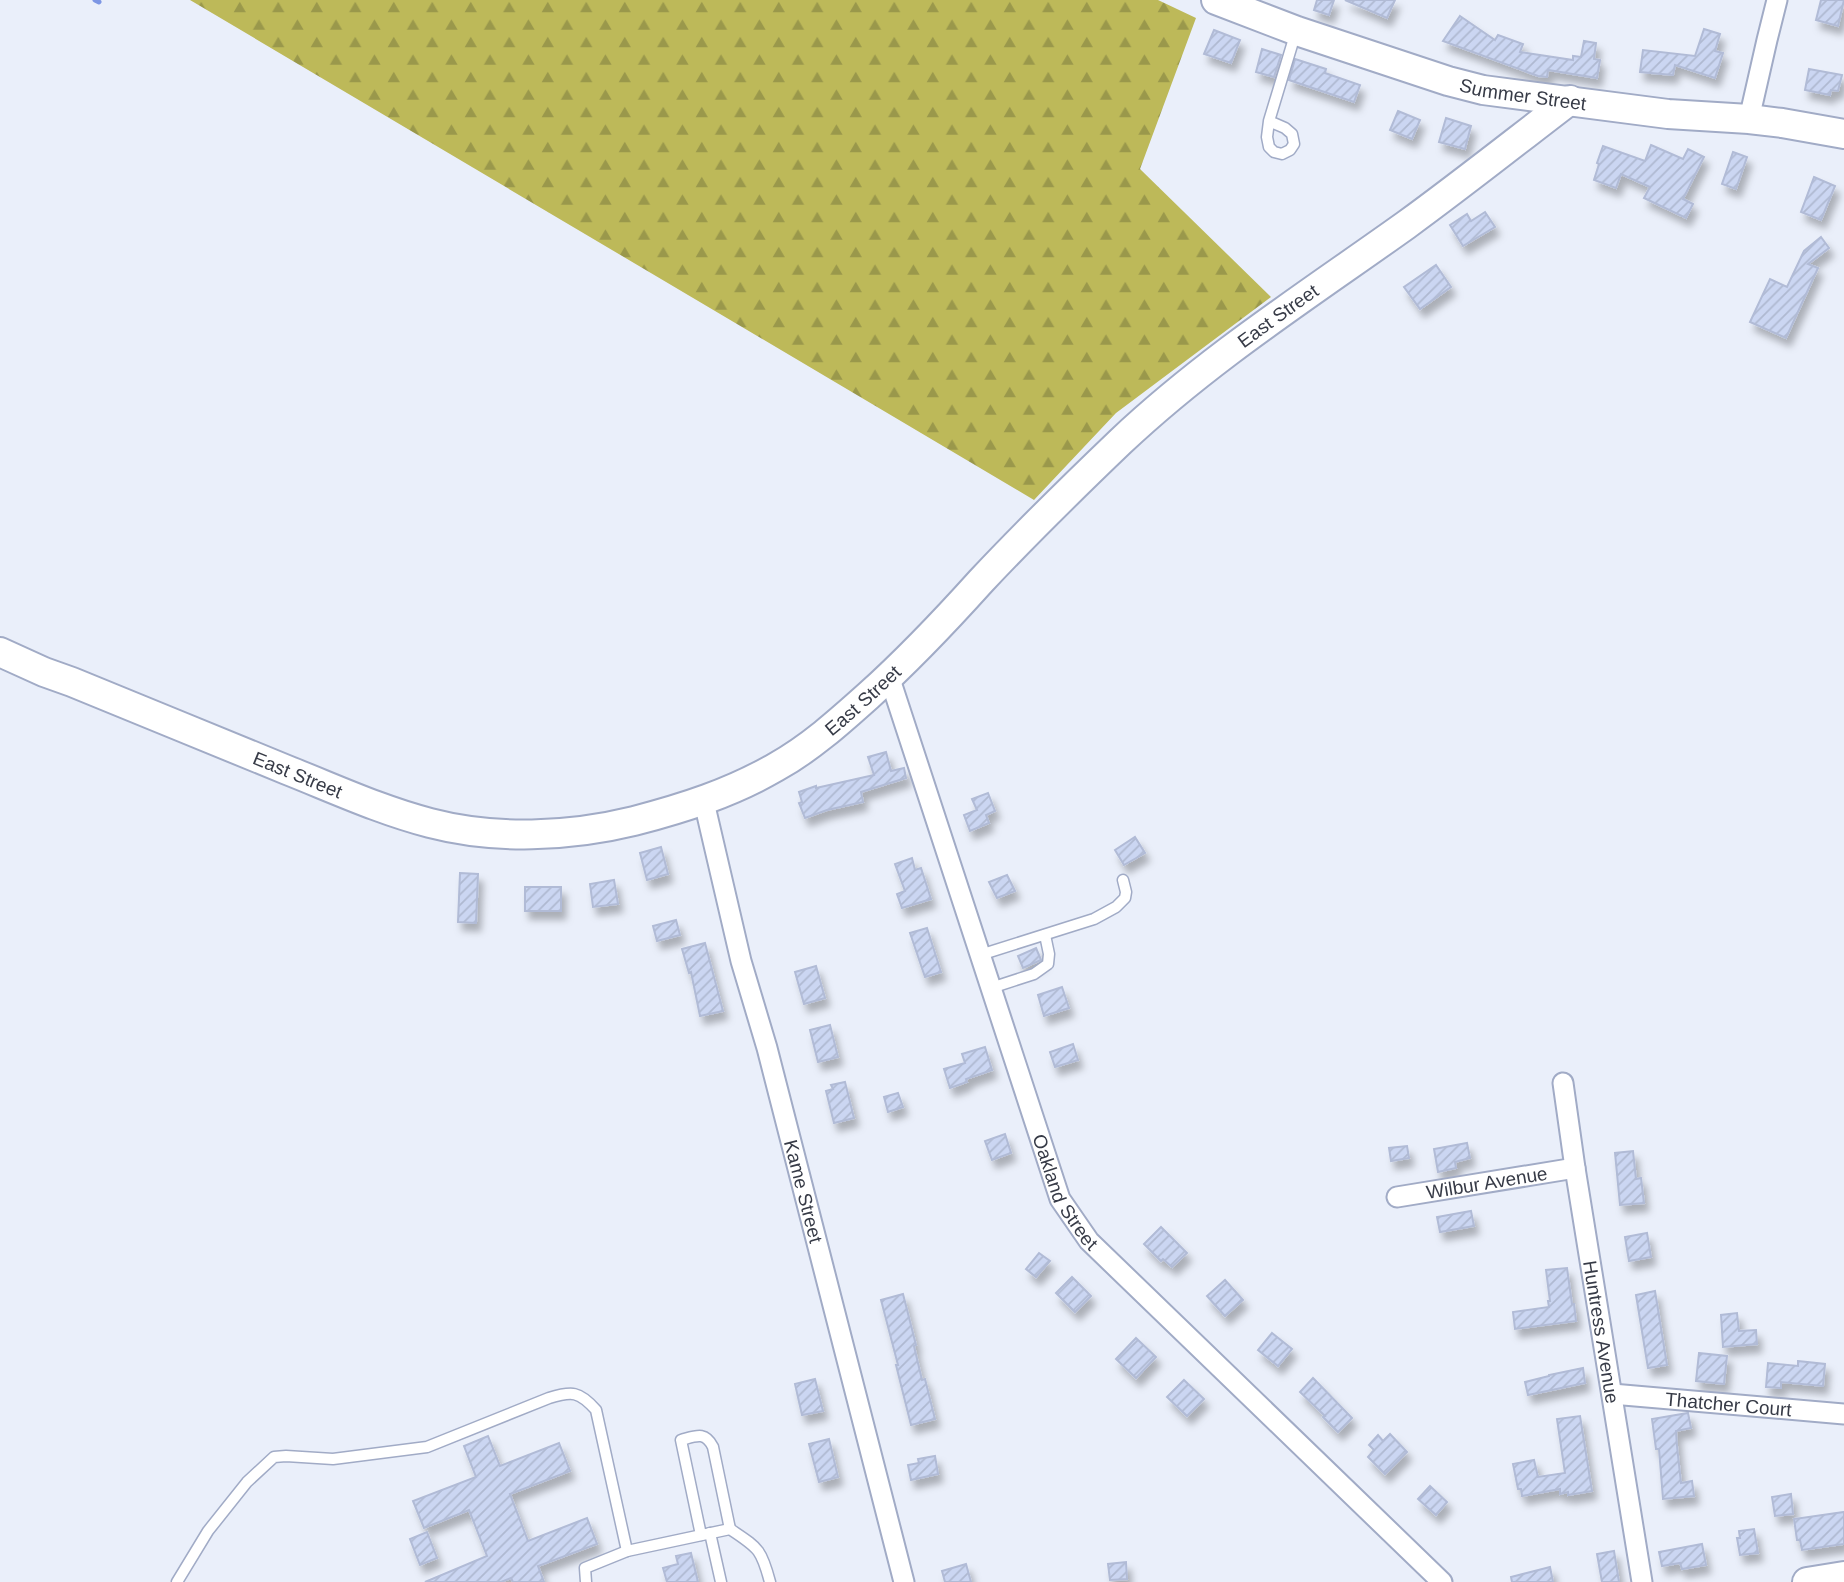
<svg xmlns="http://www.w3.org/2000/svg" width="1844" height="1582" viewBox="0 0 1844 1582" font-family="Arial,sans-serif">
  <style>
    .forest { fill: url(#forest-firs) }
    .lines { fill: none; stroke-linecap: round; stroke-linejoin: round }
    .stream { stroke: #7d96e4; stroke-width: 5 }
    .building { fill: url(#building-hatch); stroke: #b1bbd6; stroke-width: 2; filter: url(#shadow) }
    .lane-casing { stroke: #a1abc6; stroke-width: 13 }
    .street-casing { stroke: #a1abc6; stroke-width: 23 }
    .secondary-casing { stroke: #a1abc6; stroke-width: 32 }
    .lane { stroke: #fff; stroke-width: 10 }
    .street { stroke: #fff; stroke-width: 19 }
    .secondary { stroke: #fff; stroke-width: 28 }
    .labels { text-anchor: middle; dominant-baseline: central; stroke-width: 6; stroke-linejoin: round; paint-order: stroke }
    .street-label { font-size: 19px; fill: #373b47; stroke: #fcfcfc }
  </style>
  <defs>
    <pattern id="forest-firs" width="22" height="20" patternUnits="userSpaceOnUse" patternTransform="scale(1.75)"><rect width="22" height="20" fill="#bdb959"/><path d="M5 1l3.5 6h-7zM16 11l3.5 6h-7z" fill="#9a984b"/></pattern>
    <pattern id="building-hatch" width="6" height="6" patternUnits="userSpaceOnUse" patternTransform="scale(1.75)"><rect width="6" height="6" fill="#cbd6f2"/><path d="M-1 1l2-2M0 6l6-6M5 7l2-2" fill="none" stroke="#afb9d1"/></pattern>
    <filter id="shadow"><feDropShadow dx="4.5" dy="8" stdDeviation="3.5" flood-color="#0004"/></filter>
  </defs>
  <rect width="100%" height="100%" fill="#eaeffa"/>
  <path class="forest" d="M190,0H1158L1196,18L1140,169L1271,297L1116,413L1034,500Z"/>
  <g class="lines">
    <path class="stream" d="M95,0L99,2"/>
  </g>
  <g class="building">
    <path d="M1317,0H1334L1329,15L1314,10Z"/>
    <path d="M1345,0H1395L1387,18Z"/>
    <path d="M1821,0H1844L1838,26L1816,20Z"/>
    <path d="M1460,16L1495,40L1498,35L1523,44L1520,52L1573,60V56L1581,57L1584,41L1596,43L1594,59L1600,60L1597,78L1548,70L1547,77L1538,76L1443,41Z"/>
    <path d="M1704,29L1720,34L1715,51L1723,53L1715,78L1675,65L1673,75L1640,72L1643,50L1695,56Z"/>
    <path d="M1214,30L1240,40L1231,63L1204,54Z"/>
    <path d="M1262,49L1281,55L1274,77L1256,72Z"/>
    <path d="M1295,59L1326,69L1325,73L1360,85L1354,102L1289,80Z"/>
    <path d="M1809,69L1842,75L1838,91L1831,90L1830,95L1805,90Z"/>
    <path d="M1398,111L1420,120L1412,139L1390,130Z"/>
    <path d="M1446,118L1471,126L1465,149L1439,142Z"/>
    <path d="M1651,145L1683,159L1688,149L1704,157L1683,199L1693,204L1686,218L1644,198L1650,187L1621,174L1616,188L1594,180L1599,164L1597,163L1603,146L1645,161Z"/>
    <path d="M1733,152L1747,157L1736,189L1722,184Z"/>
    <path d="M1814,177L1835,186L1821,220L1801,212Z"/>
    <path d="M1485,212L1495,227L1463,246L1450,225L1467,214L1471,221Z"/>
    <path d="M1821,237L1829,248L1808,264L1818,268L1786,338L1750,322L1770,279L1787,287L1804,251Z"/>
    <path d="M1436,265L1451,287L1420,309L1404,287Z"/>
    <path d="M886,752L891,771L904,768L906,778L861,792L863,802L827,810L805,818L799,803L802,802L799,792L816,786V788L874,775L868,757Z"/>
    <path d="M988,793L995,811L986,815L989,823L970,831L964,815L977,810L972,799Z"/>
    <path d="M1135,837L1145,853L1124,865L1115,850Z"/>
    <path d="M661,847L668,874L647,880L640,853Z"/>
    <path d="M912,858L915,870L921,868L931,899L902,908L897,894L905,891L895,864Z"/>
    <path d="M460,873L478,874L476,923L458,922Z"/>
    <path d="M1007,875L1015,891L997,898L989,882Z"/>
    <path d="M614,880L618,904L593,907L590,884Z"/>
    <rect x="525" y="887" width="36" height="24"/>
    <path d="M676,920L680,935L657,941L653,926Z"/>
    <path d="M927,928L941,972L925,977L910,933Z"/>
    <path d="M705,943L723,1011L700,1016L691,972L689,973L682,949Z"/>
    <path d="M1036,948L1041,960L1023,968L1018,956Z"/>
    <path d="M816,966L825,998L804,1004L795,972Z"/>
    <path d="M1062,987L1069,1008L1044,1016L1038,995Z"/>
    <path d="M830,1025L838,1057L818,1062L810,1030Z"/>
    <path d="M1073,1044L1078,1060L1055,1067L1050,1052Z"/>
    <path d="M985,1047L992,1070L966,1079L967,1082L950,1088L944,1069L965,1063L962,1054Z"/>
    <path d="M845,1082L854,1118L834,1123L826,1091L833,1089L831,1085Z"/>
    <path d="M898,1093L903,1107L888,1112L884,1097Z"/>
    <path d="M1005,1134L1011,1153L992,1160L985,1141Z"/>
    <path d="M1467,1143L1470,1158L1455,1162L1456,1168L1438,1172L1434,1149Z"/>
    <path d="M1407,1146L1409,1158L1391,1161L1389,1148Z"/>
    <path d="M1633,1151L1636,1179L1641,1178L1644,1203L1620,1205L1615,1153Z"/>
    <path d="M1471,1211L1474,1226L1440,1232L1437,1217Z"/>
    <path d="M1161,1227L1187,1253L1172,1267L1163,1259L1161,1261L1144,1244Z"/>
    <path d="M1647,1233L1651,1257L1629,1261L1625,1237Z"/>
    <path d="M1039,1253L1050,1261L1036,1277L1026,1269Z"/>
    <path d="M1567,1268L1572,1304H1574L1576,1321L1515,1329L1513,1312L1549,1307L1548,1301H1550L1546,1270Z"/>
    <path d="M1072,1277L1091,1296L1075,1312L1056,1293Z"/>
    <path d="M1225,1280L1243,1300L1225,1316L1207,1296Z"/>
    <path d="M1655,1291L1667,1365L1648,1368L1636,1295Z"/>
    <path d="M903,1294L916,1345L914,1346L922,1380L925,1379L935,1419L911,1425L896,1365H898L881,1300Z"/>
    <path d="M1737,1313L1739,1331L1756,1330L1757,1344L1723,1347L1721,1315Z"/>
    <path d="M1272,1333L1292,1349L1278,1366L1258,1350Z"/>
    <path d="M1136,1338L1156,1357L1136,1378L1116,1359Z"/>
    <path d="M1699,1353L1727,1356L1724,1384L1696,1381Z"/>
    <path d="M1798,1361L1825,1364L1823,1386L1781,1382V1388L1766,1387L1768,1363L1798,1366Z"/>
    <path d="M1583,1368L1585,1383L1528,1395L1525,1382L1549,1376V1375Z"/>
    <path d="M1313,1378L1352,1418L1338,1432L1323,1417L1325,1416L1300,1392Z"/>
    <path d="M815,1379L823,1411L802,1415L795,1384Z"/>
    <path d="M1184,1380L1204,1399L1187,1416L1167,1397Z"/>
    <path d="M1688,1413L1691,1428L1676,1431L1677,1446L1681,1483L1692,1481L1694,1496L1663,1499L1659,1449H1656L1652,1419Z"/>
    <path d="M1580,1416L1592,1491L1568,1495V1492L1560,1494V1489L1522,1496L1521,1489H1518L1513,1464L1534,1460L1538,1477L1565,1473L1557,1419Z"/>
    <path d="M1390,1434L1407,1452L1385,1474L1368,1457L1374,1450L1369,1445L1378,1435L1383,1441Z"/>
    <path d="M488,1436L500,1466L559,1443L570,1471L510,1494L528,1541L587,1518L597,1544L538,1566L544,1582H513L511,1578L501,1582H425L487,1556L469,1510L424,1528L413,1501L476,1477L464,1446Z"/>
    <path d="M829,1439L838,1477L819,1482L809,1444Z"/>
    <path d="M935,1456L938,1474L911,1480L908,1465L919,1463L918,1459Z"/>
    <path d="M1430,1486L1447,1502L1436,1515L1418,1499Z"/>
    <path d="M1791,1494L1793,1514L1775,1516L1772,1497Z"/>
    <path d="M1844,1512V1544L1802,1550L1800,1540H1797L1794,1519Z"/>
    <path d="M1754,1529L1758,1553L1740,1555L1737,1538H1740L1739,1531Z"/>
    <path d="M427,1532L437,1558L420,1565L410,1539Z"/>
    <path d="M1702,1544L1706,1565L1682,1569L1680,1563L1662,1566L1659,1552Z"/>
    <path d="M1614,1551L1619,1582H1602L1597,1554Z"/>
    <path d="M691,1553L698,1582H667L663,1568L678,1564L676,1556Z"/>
    <path d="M1126,1562L1127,1579L1110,1580L1108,1564Z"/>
    <path d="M966,1564L971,1582H945L942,1571Z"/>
    <path d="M1550,1567L1553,1582H1512L1511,1577Z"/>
  </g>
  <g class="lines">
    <defs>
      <g id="lane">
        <path d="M1269,121L1285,128L1292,134L1294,144L1290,150L1282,154L1274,152L1269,147L1267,137L1269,121L1295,35"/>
        <path d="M980,955L1094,919L1116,907L1125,898L1126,892L1123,880"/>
        <path d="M991,988L1034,974L1048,964L1049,954L1045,935"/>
        <path d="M710,1533L721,1582"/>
        <path d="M701,1535L681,1440C696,1436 705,1431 713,1447L730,1529"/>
        <path d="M177,1582L208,1531L247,1482L274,1457L286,1456L333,1459L427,1447L549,1398C572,1391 579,1391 596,1410L627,1551L730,1529C758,1548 761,1548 770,1582"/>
        <path d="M586,1582L585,1568L627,1551"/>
      </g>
      <g id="street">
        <path d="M1749,119L1767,40L1777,0"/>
        <path id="s1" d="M889,676L1060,1199L1089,1241L1442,1582"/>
        <path id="s2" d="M704,802L741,961L767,1048L904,1582"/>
        <path id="s3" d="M1563,1083L1575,1168L1642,1582"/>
        <path id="s4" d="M1397,1197L1575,1168"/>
        <path id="s5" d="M1612,1394L1844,1414"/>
      </g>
      <g id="secondary">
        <path id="s6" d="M1216,0L1297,31L1448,81L1483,90L1668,114L1749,119L1782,123L1844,134"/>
        <path id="s7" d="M0,652L44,672L72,682C144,711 215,741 287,770C335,789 380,810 430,823C495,840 569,837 634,821C684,808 731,793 776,767C810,748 839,722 868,696C908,660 945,621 981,581C1026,533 1073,487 1120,442C1208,359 1308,295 1406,225C1461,185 1515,142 1570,100"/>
        <path d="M1807,1582L1844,1576"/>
      </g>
    </defs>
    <use href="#lane" class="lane-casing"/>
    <use href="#street" class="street-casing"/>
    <use href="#secondary" class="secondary-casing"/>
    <use href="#lane" class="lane"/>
    <use href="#street" class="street"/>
    <use href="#secondary" class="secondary"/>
  </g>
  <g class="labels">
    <g class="street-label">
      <text stroke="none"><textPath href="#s6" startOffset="322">Summer Street</textPath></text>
      <text stroke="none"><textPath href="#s7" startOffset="1498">East Street</textPath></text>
      <text stroke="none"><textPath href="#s7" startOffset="931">East Street</textPath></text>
      <text stroke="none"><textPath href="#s7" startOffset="322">East Street</textPath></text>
      <text stroke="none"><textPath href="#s4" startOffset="91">Wilbur Avenue</textPath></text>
      <text stroke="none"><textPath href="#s1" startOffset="546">Oakland Street</textPath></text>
      <text stroke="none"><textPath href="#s2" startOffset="402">Kame Street</textPath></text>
      <text stroke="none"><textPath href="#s3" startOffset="252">Huntress Avenue</textPath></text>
      <text stroke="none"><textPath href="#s5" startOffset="117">Thatcher Court</textPath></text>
    </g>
  </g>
</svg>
